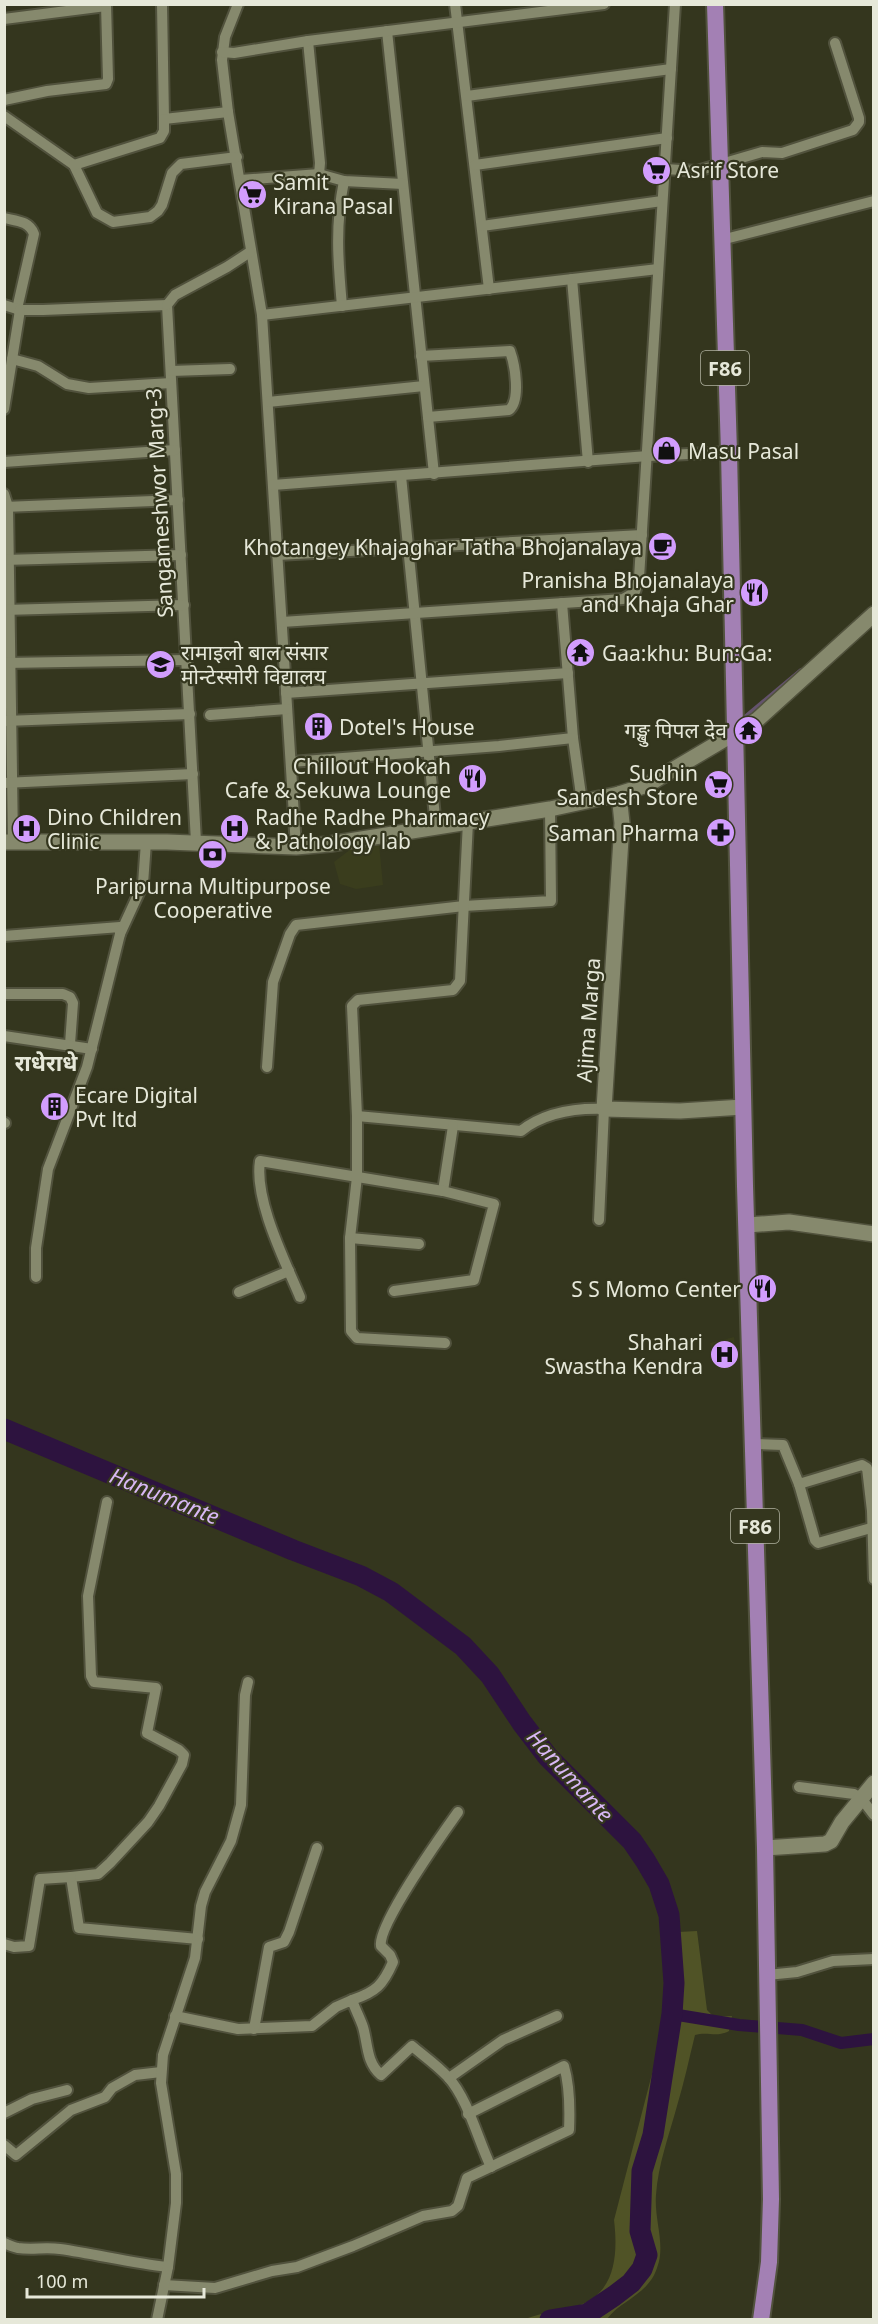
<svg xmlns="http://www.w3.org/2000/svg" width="878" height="2324" viewBox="0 0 878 2324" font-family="'Noto Sans','Noto Sans Devanagari',sans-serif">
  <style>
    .built { fill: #3a3d1d }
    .green { fill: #505326 }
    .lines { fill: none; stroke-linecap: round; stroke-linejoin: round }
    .stream { stroke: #64536d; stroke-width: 4 }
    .canal { stroke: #2d133f; stroke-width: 12 }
    .river { stroke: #2d133f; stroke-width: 21 }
    .street-casing { stroke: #51523d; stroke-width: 14 }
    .secondary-casing { stroke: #51523d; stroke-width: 18 }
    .primary-casing { stroke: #51523d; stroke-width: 20 }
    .street { stroke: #86896d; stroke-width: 10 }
    .secondary { stroke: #86896d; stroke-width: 15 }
    .primary { stroke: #a380b4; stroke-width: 16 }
    .labels { text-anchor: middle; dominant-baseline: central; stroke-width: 4.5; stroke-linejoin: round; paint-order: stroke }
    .shield { fill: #34361e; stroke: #b1b3a1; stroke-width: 1.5 }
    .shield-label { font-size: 20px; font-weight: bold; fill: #e6e8d9 }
    .poi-label { font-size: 21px; fill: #e6e8d9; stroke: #34361e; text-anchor: start }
    .street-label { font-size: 21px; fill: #e6e8d9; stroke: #34361e }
    .neighbourhood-label { font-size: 22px; font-weight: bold; fill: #e6e8d9; stroke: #34361e }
    .water-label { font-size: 22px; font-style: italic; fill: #d8b8f4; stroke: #34361e }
  </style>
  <rect width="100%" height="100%" fill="#34361e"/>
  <g class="built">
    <path d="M379,844L383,885L356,889L340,884L334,862L351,849Z"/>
    <path d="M734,1337L737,1360L716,1365L710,1343Z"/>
  </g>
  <path class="green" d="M697,1931L707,2010L714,2017L732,2016L729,2031C716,2038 708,2031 695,2035C689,2059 684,2083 677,2106C669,2135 658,2165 656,2195C654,2220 666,2245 657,2268C648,2295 621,2300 607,2319H525C543,2312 562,2311 580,2305C616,2292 618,2253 614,2220L659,2047L665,1998V1964L660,1933Z"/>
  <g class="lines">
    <g class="stream">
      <path d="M740,721L801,670"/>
      <path d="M587,2314L591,2320"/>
    </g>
    <path class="canal" d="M672,2014L739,2025L802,2030L841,2043L874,2039"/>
    <path class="river" d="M4,1429L293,1550L361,1576L391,1592L463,1646L490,1675L522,1723L548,1757L632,1841L645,1860L659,1884L669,1915L674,1983L672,2014L653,2135L642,2171L640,2231L647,2255L642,2269L631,2283L614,2296L587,2314L550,2320"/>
    <defs>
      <g id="street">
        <path d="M162,4L164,119L228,112"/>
        <path d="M238,4L225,37L222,60L228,112L262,315L296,847"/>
        <path d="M455,4L489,289"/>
        <path d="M4,19L106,6"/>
        <path d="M387,31L434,474"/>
        <path d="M308,41L320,163L319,174"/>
        <path d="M222,52L234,53L308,41L604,4"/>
        <path d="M467,96L671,69"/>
        <path d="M4,100L47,91L106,84L108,79L106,4"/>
        <path d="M4,116L74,165L97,213L113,222L150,217L158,211L162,205L172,173L181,164L237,157"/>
        <path d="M74,165L160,138L164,131V119"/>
        <path d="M475,165L667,138"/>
        <path d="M665,169L697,171L762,152L782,153L853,130L859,122V118L835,43"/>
        <path d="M240,180L319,174L344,181L403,184"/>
        <path d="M4,218C17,221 29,221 34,234L17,309"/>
        <path d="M482,226L662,201"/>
        <path d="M721,240L874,201"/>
        <path d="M572,279L588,462"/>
        <path d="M4,305L20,310H43L167,305"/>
        <path d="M167,305L196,842"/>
        <path d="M167,305L175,295L227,267L250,252"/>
        <path d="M342,306C338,262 335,225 344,181"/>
        <path d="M262,315L658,269"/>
        <path d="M421,356L510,351C515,365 521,400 509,410L428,417"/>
        <path d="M12,359L38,366L67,384L89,388L171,383"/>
        <path d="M171,371L230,369"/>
        <path d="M268,402L424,386"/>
        <path d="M4,409L20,310"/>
        <path d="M4,462L175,450"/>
        <path d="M401,476L436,827"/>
        <path d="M273,485L648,456L729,452"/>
        <path d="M4,494L8,507L13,841"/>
        <path d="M4,507L178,500"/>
        <path d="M277,555L642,535"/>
        <path d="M4,560L181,555"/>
        <path d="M562,603L573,738L582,802"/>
        <path d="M4,610L184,605"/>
        <path d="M282,622L623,599L635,592L639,578L675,4"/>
        <path d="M5,663L187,660"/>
        <path d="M286,693L568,673"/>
        <path d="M210,715L287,709"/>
        <path d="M5,721L190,714"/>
        <path d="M291,762L499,746L573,738"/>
        <path d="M4,783L193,774"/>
        <path d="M4,936L120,927V934"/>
        <path d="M4,994H63L70,997L73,1003L70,1044"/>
        <path d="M4,1036L92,1049"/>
        <path d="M267,1067L273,982L290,934L296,925L464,906L551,901L550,809"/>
        <path d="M357,1116L521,1131C544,1113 575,1108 604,1109L599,1220"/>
        <path d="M4,1123H5"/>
        <path d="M443,1191L453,1126"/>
        <path d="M350,1238L419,1244"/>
        <path d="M36,1277V1248L48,1169L87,1067L120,934L143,884L146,842"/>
        <path d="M239,1292L289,1271"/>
        <path d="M300,1297C285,1261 254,1200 260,1161L443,1191L494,1204L474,1280L394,1291"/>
        <path d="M445,1343L357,1338L351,1331L350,1238L357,1177V1116L352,1006L358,1000L453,990L460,981L468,822"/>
        <path d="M753,1444L783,1445L799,1484L862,1465L867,1468L872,1511L874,1579"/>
        <path d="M799,1484L815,1540L818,1543L871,1528"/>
        <path d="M107,1502L88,1596L91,1676L94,1682L156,1688L147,1733L179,1750L184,1755L182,1764L159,1806L148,1822L110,1863L98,1874L71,1877L79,1928L198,1939"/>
        <path d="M799,1787L854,1794L861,1798L874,1815"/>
        <path d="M4,1944L14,1947L29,1946L40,1879L71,1877"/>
        <path d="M767,1975L797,1972L833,1961L874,1959"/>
        <path d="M352,2000C376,1992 383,1985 393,1962L390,1955L381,1946C377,1926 443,1833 458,1812"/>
        <path d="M175,2016L238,2029L312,2026L336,2007L352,2000C355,2009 360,2018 363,2027C368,2044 366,2062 381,2075L412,2046C424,2056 438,2066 448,2077C468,2099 478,2140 491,2167"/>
        <path d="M254,2029L269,1947L284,1942L289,1932L317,1848"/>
        <path d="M449,2078L503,2040L557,2016"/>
        <path d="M4,2113L32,2099L67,2090"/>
        <path d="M4,2145L16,2155L71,2110L105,2097L112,2088L135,2075L161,2072"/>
        <path d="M4,2243C9,2245 13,2247 18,2248C32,2250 45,2247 60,2249C96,2254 131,2263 168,2267"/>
        <path d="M164,2285L215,2288L272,2271L297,2267L353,2246L423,2216L452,2211L458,2206L467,2178L569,2130C570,2108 570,2087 564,2066L468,2114"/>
        <path d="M157,2320L168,2267L176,2203V2174L161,2083L163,2055L195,1958L201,1906L205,1892L231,1841L241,1805L245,1695L248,1682"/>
      </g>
      <g id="secondary">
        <path d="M619,794L622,823L604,1109L680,1111L743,1107"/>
        <path d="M4,842H167L296,847L330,844L550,809L619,794L647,785L757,720L874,614"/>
        <path d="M747,1225L789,1222L874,1234"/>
        <path d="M765,1848L825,1844L831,1841L842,1822L874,1783"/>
      </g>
      <path id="primary" d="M715,4L729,452L745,1186L765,1848L771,2199L769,2262L761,2320"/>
    </defs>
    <use href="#street" class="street-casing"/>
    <use href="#secondary" class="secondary-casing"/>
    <use href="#primary" class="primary-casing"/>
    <use href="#street" class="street"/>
    <use href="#secondary" class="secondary"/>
    <use href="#primary" class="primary"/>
  </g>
  <defs>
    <symbol id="supermarket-disc" viewBox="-11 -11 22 22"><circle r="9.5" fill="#d29dfd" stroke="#34361e"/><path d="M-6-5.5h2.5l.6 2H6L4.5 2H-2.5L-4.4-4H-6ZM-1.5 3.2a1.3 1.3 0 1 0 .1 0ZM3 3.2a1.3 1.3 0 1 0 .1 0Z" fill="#111"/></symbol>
    <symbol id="shop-disc" viewBox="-11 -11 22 22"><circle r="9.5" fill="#d29dfd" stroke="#34361e"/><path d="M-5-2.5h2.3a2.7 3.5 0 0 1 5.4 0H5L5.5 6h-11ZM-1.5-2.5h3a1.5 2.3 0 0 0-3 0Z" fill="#111"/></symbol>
    <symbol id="cafe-disc" viewBox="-11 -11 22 22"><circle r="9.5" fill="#d29dfd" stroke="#34361e"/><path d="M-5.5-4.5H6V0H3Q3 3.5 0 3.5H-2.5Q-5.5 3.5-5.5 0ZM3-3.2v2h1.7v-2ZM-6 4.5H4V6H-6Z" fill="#111"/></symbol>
    <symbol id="restaurant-disc" viewBox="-11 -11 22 22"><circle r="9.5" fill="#d29dfd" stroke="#34361e"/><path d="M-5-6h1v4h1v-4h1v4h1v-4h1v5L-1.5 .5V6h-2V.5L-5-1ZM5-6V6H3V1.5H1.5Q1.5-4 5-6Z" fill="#111"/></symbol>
    <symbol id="temple-disc" viewBox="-11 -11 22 22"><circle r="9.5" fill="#d29dfd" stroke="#34361e"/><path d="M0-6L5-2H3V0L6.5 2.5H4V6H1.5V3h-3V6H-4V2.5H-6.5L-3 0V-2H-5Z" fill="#111"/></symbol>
    <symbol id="school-disc" viewBox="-11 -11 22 22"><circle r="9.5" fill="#d29dfd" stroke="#34361e"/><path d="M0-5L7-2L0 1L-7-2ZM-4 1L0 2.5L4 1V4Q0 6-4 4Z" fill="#111"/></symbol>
    <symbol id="building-disc" viewBox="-11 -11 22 22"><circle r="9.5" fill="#d29dfd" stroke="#34361e"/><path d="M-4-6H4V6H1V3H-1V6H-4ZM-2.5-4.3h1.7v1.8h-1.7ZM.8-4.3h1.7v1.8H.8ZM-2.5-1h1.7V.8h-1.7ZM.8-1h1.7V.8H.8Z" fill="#111"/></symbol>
    <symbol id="hospital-disc" viewBox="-11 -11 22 22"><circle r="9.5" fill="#d29dfd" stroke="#34361e"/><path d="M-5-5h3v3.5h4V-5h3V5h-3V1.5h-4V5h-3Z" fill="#111"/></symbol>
    <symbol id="pharmacy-disc" viewBox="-11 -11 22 22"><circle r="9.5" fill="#d29dfd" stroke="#34361e"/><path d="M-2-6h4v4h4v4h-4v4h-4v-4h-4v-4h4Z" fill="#111"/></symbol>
    <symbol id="bank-disc" viewBox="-11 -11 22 22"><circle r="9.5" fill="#d29dfd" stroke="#34361e"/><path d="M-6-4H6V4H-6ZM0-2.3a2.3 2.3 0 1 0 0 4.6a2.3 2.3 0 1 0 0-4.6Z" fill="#111"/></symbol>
  </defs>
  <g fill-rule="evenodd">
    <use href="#supermarket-disc" x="640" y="154" width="33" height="33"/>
    <use href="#supermarket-disc" x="236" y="178" width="33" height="33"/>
    <use href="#shop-disc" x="650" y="434" width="33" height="33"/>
    <use href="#cafe-disc" x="646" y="530" width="33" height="33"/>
    <use href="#restaurant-disc" x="738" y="576" width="33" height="33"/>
    <use href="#temple-disc" x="564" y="636" width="33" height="33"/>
    <use href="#school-disc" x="144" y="648" width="33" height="33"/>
    <use href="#building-disc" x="302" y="710" width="33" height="33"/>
    <use href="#temple-disc" x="732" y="714" width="33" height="33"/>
    <use href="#restaurant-disc" x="456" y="762" width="33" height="33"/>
    <use href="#supermarket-disc" x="702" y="768" width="33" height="33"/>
    <use href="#hospital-disc" x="10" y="812" width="33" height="33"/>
    <use href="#hospital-disc" x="218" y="812" width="33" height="33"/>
    <use href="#pharmacy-disc" x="704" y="816" width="33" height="33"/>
    <use href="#bank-disc" x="196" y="838" width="33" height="33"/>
    <use href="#building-disc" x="38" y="1090" width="33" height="33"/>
    <use href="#restaurant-disc" x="746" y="1272" width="33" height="33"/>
    <use href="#hospital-disc" x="708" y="1338" width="33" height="33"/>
  </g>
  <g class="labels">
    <g class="shield">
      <rect x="701" y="351" width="48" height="34" rx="4.5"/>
      <rect x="731" y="1509" width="48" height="34" rx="4.5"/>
    </g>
    <g class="shield-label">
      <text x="725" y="368">F86</text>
      <text x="755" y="1526">F86</text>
    </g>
    <g class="poi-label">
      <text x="677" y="170">Asrif Store</text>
      <text x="273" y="182">Samit<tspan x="273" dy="24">Kirana Pasal</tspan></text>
      <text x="688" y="451">Masu Pasal</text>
      <text x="642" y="547" text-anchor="end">Khotangey Khajaghar Tatha Bhojanalaya</text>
      <text x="734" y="580" text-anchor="end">Pranisha Bhojanalaya<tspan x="734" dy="24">and Khaja Ghar</tspan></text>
      <text x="181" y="652">रामाइलो बाल संसार<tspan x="181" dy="24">मोन्टेस्सोरी विद्यालय</tspan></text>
      <text x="602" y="653">Gaa:khu: Bun:Ga:</text>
      <text x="339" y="727">Dotel's House</text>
      <text x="727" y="730" text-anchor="end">गङ्खु पिपल देव</text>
      <text x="451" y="766" text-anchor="end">Chillout Hookah<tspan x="451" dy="24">Cafe &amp; Sekuwa Lounge</tspan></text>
      <text x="698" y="773" text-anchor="end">Sudhin<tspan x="698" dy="24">Sandesh Store</tspan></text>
      <text x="47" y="817">Dino Children<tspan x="47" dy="24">Clinic</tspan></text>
      <text x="255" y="817">Radhe Radhe Pharmacy<tspan x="255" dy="24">&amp; Pathology lab</tspan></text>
      <text x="699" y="833" text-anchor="end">Saman Pharma</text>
      <text x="213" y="886" text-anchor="middle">Paripurna Multipurpose<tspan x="213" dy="24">Cooperative</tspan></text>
      <text x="75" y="1095">Ecare Digital<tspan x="75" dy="24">Pvt ltd</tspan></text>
      <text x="741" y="1289" text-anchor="end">S S Momo Center</text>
      <text x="703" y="1342" text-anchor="end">Shahari<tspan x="703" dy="24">Swastha Kendra</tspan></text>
    </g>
    <g class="street-label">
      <text transform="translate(159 503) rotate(-93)">Sangameshwor Marg-3</text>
      <text transform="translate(588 1020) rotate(-86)">Ajima Marga</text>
    </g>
    <g class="neighbourhood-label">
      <text x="46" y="1062">राधेराधे</text>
    </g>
    <g class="water-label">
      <text transform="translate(165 1495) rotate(22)">Hanumante</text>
      <text transform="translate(571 1775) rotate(48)">Hanumante</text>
    </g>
  </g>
  <rect width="878" height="2324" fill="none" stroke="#e6e8d9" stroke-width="12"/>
  <path d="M27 2288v9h177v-9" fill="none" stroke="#e6e8d9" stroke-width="3"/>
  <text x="36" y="2288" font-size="18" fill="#e6e8d9" stroke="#34361e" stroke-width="4.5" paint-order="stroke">100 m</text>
</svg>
